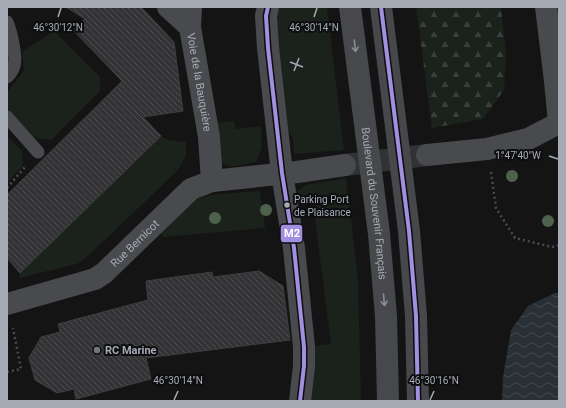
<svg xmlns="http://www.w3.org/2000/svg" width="566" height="408" viewBox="0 0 566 408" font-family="Roboto,sans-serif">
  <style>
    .grass { fill: #1b211b }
    .forest { fill: url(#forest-firs) }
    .water { fill: url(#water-waves) }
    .building { fill: url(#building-back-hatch); stroke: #3c3e40 }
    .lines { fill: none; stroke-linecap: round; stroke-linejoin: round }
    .street-tunnel { stroke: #313234; stroke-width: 22; stroke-dasharray: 22 11; stroke-linecap: butt }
    .path { stroke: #4a4b4f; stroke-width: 2.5; stroke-dasharray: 2 3; stroke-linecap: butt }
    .lane { stroke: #484a4d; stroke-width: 13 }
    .street { stroke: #484a4d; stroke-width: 22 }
    .secondary { stroke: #47484b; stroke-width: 22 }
    .bus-1-casing { stroke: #0e0e10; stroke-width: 7 }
    .bus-1 { stroke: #a28fe0; stroke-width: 4 }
    .tree { fill: #4d614d }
    .oneway { stroke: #898d95 }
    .ticks { fill: none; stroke: #a5abb5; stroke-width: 1.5 }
    .bus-dot { fill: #a5abb5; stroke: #0e0e10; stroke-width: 1.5 }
    .poi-dot { fill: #72767d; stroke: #0e0e10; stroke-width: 1.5 }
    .labels { text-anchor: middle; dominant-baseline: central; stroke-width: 4; stroke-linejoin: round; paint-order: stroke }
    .bus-label { font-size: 10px; fill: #a5abb5; stroke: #0e0e10; text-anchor: start }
    .street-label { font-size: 11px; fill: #a5abb5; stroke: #0e0e10 }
    .poi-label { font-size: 11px; font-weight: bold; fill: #a5abb5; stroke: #0e0e10; text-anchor: start }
    .ticks-label { font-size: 10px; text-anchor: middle; fill: #a5abb5; stroke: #0e0e10; stroke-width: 4; stroke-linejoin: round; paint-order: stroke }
    .line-badge { stroke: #0e0e10; stroke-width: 1.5 }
    .badge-label { font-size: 11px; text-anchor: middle; font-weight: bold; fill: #fff }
  </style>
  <defs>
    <pattern id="forest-firs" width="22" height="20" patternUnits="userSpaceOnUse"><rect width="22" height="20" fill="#1b211b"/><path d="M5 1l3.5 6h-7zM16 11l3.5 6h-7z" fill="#393f3a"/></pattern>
    <pattern id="water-waves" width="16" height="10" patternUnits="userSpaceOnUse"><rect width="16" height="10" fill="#283035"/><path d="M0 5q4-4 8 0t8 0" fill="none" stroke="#444b50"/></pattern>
    <pattern id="building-back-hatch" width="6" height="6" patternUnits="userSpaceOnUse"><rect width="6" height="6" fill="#333335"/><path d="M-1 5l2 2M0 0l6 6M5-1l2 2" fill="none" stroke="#4e4e50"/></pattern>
  </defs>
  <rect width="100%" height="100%" fill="#141414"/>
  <g class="grass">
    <path d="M278,7H327L344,150L294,154L293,138L286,129L276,32Z"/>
    <path d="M54,31L100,77V91L51,140L35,138L8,110L7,93L24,70L22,52Z"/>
    <path d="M234,121L236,129L261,126L262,148L256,162C250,163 233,167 228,166C214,163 216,135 215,123Z"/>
    <path d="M7,136L22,151L23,166L7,182Z"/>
    <path d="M161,136L169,140L186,142V156L178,170L87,257L77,264L19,278L20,273Z"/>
    <path d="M346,178L358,278L361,401H309L313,346L331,344L313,203H295L298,191L306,185Z"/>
    <path d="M260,191L265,228L163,237L161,230L193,200L210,195Z"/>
  </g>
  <path class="forest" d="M416,7H501L506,54L504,90L483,119L432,128Z"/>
  <path class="water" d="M555,293H559V401H502L503,377L511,330L528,306Z"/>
  <g class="building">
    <path d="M66,7H141L174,42L183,111L143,117L161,136L20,273L7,258V195L122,81L73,30L85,19Z"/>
    <path d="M259,271L283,286L290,340L146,358L151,379L76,399L74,389L57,393L35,380L29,358L41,337L60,332L58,324L148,300L146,281L212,272L213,277Z"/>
  </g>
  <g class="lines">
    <path class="street-tunnel" d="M345,165L427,155"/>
    <g class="path">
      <path d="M491,172L496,208L515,238L552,247L559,245"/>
      <path d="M7,188L25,167"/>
      <path d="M7,372L21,369L13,328"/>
    </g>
    <g class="lane">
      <path d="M7,22C11,32 17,57 14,66C13,70 10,74 7,77"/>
      <path d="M7,117L38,152"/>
    </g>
    <g class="street">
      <path d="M168,7L190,27"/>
      <path id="s1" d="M191,7L190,27L209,137L212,181"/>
      <path d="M268,7L266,16L268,48L282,173L294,248L304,347V366L300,401"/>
      <path d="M427,155L487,149L528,139L559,123L555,81L546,7"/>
      <path id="s2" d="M7,304L95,279L104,273L191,189L212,181L297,172L345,165"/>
    </g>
    <g class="secondary">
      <path id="s3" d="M350,7L379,234L386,316L388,401"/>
      <path d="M381,7L409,231L416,316L418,401"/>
    </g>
    <defs>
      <g id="bus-1">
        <path d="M268,7L266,16L268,48L282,173L294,248L304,347V366L300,401"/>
        <path d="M381,7L409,231L416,316L418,401"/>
      </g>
    </defs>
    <use href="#bus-1" class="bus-1-casing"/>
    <use href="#bus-1" class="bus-1"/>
  </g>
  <g class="tree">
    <circle cx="512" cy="176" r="6"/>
    <circle cx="266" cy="210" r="6"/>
    <circle cx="215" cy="218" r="6"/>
    <circle cx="548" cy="221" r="6"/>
  </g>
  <defs><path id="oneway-shaft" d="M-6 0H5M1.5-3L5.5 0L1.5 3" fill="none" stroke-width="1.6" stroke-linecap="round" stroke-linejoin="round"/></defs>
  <g class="oneway">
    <use href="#oneway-shaft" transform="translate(355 46) rotate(83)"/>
    <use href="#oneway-shaft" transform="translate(384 300) rotate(85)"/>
  </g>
  <path class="ticks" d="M58,17L61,8M314,17L317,8M290,62L303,67M294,71L299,58M549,156L558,159M174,400L178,391M430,400L434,391"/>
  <circle class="bus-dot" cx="287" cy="205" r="3.5"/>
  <circle class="poi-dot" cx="97" cy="350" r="4"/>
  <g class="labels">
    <g class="bus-label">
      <text x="294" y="199">Parking Port<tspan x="294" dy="13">de Plaisance</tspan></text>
    </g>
    <g class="street-label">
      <text stroke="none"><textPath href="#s1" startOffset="76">Voie de la Bauquière</textPath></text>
      <text stroke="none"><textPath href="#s3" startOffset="198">Boulevard du Souvenir Français</textPath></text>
      <text stroke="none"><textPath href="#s2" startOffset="145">Rue Bernicot</textPath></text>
    </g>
    <g class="poi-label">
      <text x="105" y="350">RC Marine</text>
    </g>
  </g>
  <g class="ticks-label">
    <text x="58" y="31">46°30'12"N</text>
    <text x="314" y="31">46°30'14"N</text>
    <text x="518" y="159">1°47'40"W</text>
    <text x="178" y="384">46°30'14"N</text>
    <text x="434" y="384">46°30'16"N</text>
  </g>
  <rect class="line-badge" x="280" y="224" width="23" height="19" rx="4" fill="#a28fe0"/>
  <g class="badge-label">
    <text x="292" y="237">M2</text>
  </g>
  <rect width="566" height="408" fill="none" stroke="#a5abb5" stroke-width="16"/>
</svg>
